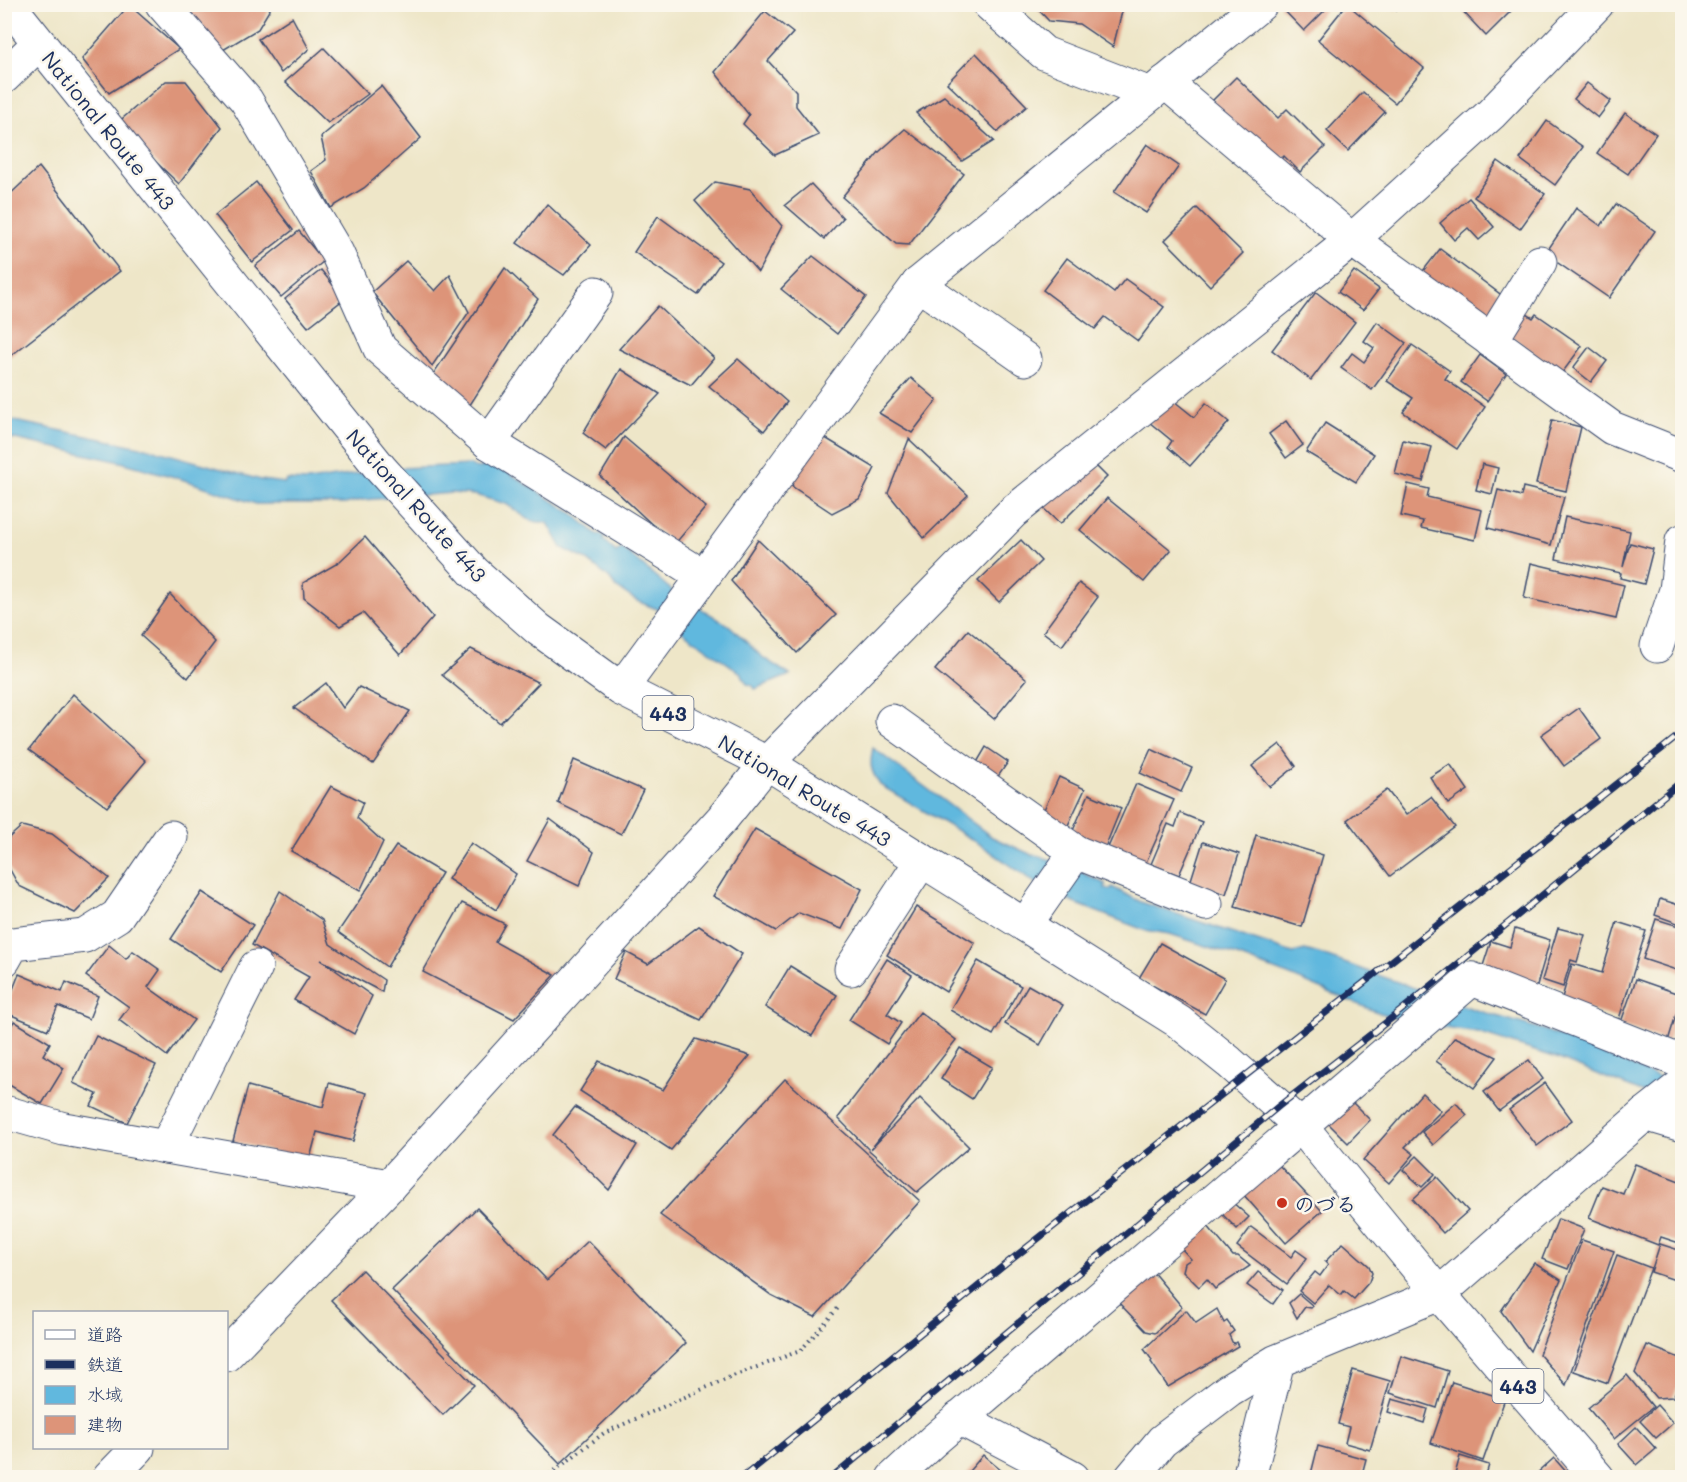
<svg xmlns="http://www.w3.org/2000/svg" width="1687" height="1482" viewBox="0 0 1687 1482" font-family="Mali,'Klee One',sans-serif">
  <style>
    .water { fill: #61b8de; stroke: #3e749e; stroke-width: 1.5 }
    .building { fill: #dd9479 }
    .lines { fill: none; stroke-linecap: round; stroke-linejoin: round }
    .minor-casing { stroke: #3b4a6e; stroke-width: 35 }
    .highway-casing { stroke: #3b4a6e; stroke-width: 35 }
    .path { stroke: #3b4a6e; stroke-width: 4; stroke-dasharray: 1.5 4.5; stroke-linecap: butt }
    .minor { stroke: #fff; stroke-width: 33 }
    .highway { stroke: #fff; stroke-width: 33 }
    .rail-casing { stroke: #1b2f5e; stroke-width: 7 }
    .rail { stroke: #fbf7ec; stroke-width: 4.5; stroke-dasharray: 14; stroke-linecap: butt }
    .poi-dot { fill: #c8321e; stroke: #fbf7ec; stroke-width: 2 }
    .labels { text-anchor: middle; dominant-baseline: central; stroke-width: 5; stroke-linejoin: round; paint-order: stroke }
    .shield { fill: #fbf7ec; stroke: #5e6b89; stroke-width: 1.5 }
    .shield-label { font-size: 20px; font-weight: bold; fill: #1b2f5e }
    .street-label { font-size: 21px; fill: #1b2f5e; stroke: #fbf7ec }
    .poi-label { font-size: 21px; font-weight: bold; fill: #1b2f5e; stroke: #fbf7ec; text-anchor: start }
  </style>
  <rect width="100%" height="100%" fill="#fbf7ec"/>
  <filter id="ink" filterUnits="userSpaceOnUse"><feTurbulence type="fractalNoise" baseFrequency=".0167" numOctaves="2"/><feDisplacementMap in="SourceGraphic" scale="12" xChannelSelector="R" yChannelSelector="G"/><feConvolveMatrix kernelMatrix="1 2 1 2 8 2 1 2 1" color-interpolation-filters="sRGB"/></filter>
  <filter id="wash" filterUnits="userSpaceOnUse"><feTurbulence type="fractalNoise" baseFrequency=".008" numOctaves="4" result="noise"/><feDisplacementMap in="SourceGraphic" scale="24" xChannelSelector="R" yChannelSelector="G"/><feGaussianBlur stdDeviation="1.35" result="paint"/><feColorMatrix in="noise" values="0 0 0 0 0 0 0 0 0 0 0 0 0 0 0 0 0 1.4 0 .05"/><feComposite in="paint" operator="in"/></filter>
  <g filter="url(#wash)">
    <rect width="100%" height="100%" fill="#eee6c8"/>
    <g class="water">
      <path d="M5,419L150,449L261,480L285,483L287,480L308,481L398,468L471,465L472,467L482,468V464L492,462L572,513L598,535L600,534L605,537L603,540L616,552L622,548L675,593L730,626L762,657L790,675L755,689L752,685L747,684L741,673L682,631L662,611L637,601L616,587L609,578L585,559L562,548L548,523L531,521L506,504L475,495L452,493L362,500L345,504H256L178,478L121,462L15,439L5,438Z"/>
      <path d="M873,748L992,837L1030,854L1059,862L1106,884L1105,888L1110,890L1112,887L1141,902L1293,953L1305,950L1319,954L1473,1009L1544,1030L1682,1087V1108L1554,1057L1478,1033L1410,1023L1372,1010L1288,975L1237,956L1170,934L1144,930L1072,902L1047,891L978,843L880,785C871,771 869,766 873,748Z"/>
    </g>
    <g id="blocks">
      <g class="building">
        <path d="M176,4H273L258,29L218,53Z"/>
        <path d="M1033,4H1124L1113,47L1079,24L1049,21Z"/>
        <path d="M1281,4H1321L1326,9L1304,31L1280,6Z"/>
        <path d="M1347,4L1424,68L1395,103L1318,40Z"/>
        <path d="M1386,4H1399L1396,10Z"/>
        <path d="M1456,4H1518L1486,36Z"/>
        <path d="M129,5L179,49L109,93L82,59Z"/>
        <path d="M765,11L793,33L768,61L796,91V106L819,135L775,155L743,124L749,115L715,72Z"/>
        <path d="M292,17L309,49L281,73L258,39Z"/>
        <path d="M324,48L368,94L328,123L285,82Z"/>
        <path d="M976,53L1027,106L998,132L947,83Z"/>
        <path d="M1236,77L1278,118L1287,109L1325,147L1300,172L1284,156L1273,167L1209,104Z"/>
        <path d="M166,81H186L222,127L179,184L116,124Z"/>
        <path d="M1587,83L1611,101L1598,118L1574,99Z"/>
        <path d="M381,86L421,138L364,188L331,208L311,171L326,160L321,137Z"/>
        <path d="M1363,92L1385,112L1348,151L1327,131Z"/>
        <path d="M944,96L994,141L962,161L916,113Z"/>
        <path d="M1625,113L1656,134L1628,174L1597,153Z"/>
        <path d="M1547,121L1583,147L1555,185L1520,159Z"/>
        <path d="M905,129L964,174L909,245L896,244L842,197L879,152Z"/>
        <path d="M1147,144L1179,166L1146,213L1114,192Z"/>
        <path d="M1498,161L1545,194L1520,229L1474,197Z"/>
        <path d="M39,167L120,271L4,361V200Z"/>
        <path d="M256,182L293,230L252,262L215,215Z"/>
        <path d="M715,182L750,189L782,226L758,272L695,201Z"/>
        <path d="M811,184L843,218L824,239L785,205Z"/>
        <path d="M1469,198L1494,227L1479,240L1468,228L1454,240L1440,223Z"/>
        <path d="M547,204L591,245L564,275L517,243Z"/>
        <path d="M1616,204L1655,231L1609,298L1545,254L1576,208L1601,226Z"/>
        <path d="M1197,208L1243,253L1210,286L1165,240Z"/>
        <path d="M658,216L721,262L698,295L634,252Z"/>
        <path d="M299,231L324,261L281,297L255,266Z"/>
        <path d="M1440,249L1508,300L1485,331L1416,280Z"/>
        <path d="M813,256L866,297L837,334L781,289Z"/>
        <path d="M1067,258L1114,293L1125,279L1164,307L1138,341L1105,317L1095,329L1043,290Z"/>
        <path d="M406,261L435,291L450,275L469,312L432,366L372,292Z"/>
        <path d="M505,268L538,299L468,408L429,380Z"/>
        <path d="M321,270L344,299L308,327L285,299Z"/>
        <path d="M1354,271L1379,289L1363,310L1338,292Z"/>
        <path d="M1316,292L1355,322L1311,380L1272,350Z"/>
        <path d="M658,306L714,358L691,385L619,349Z"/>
        <path d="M1519,309L1533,318L1536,314L1582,346L1562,373L1504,331Z"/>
        <path d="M1377,322L1406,343L1372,390L1341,368L1352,353L1364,362L1374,348L1364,341Z"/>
        <path d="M1412,345L1450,371L1445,379L1485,407L1457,449L1403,412L1413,398L1387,381Z"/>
        <path d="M1589,347L1607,361L1591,382L1573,368Z"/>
        <path d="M1480,355L1506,374L1487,401L1461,382Z"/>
        <path d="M738,359L787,402L764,431L709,386Z"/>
        <path d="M621,369L660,394L606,450L583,433Z"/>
        <path d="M911,378L937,400L912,433L879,413Z"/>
        <path d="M1169,397L1194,417L1206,403L1229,422L1190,466L1168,447L1172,441L1149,422Z"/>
        <path d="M1552,420L1581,427L1566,491L1536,484Z"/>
        <path d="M1286,421L1303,445L1286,458L1269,434Z"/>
        <path d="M1325,423L1374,454L1356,482L1306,452Z"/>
        <path d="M822,436L875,468L859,499L832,513L793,487L789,473Z"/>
        <path d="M624,437L706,507L674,545L600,476Z"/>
        <path d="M909,439L968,495L924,538L888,493Z"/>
        <path d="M1403,440L1432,447L1423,481L1395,474Z"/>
        <path d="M1089,459L1107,477L1060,524L1042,507Z"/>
        <path d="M1482,464L1498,468L1492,494L1476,490Z"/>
        <path d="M1408,484L1429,489L1427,497L1482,510L1475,540L1421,528L1423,521L1401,516Z"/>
        <path d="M1523,487L1564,497L1551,545L1488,528L1498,490L1521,496Z"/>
        <path d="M1107,498L1171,550L1144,582L1080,530Z"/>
        <path d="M1565,517L1630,531L1623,567L1630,543L1653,549L1644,584L1620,578L1621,573L1556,559Z"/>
        <path d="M365,537L433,617L400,655L363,613L340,626L304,598L303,583L338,563Z"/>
        <path d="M758,540L836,615L797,653L731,581Z"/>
        <path d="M1021,540L1041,561L999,602L978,581Z"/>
        <path d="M1531,563L1624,585L1616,619L1524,598Z"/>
        <path d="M1079,583L1098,597L1062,646L1043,632Z"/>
        <path d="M170,594L215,642L188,678L141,636Z"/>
        <path d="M968,630L1027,679L994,719L935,670Z"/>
        <path d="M471,649L539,683L500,723L442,675Z"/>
        <path d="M326,683L343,708L359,687L410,711L373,764L294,708Z"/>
        <path d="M73,694L146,761L107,807L29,750Z"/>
        <path d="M1579,708L1601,739L1564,766L1541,735Z"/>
        <path d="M1280,744L1296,766L1270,787L1252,766Z"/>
        <path d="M986,747L1008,762L997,778L976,764Z"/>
        <path d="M1151,749L1192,768L1181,792L1140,773Z"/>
        <path d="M574,760L643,790L621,834L558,803Z"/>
        <path d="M1450,764L1468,790L1448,804L1430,777Z"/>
        <path d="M1059,777L1085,789L1061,840L1035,829Z"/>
        <path d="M1136,784L1174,800L1143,869L1106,852Z"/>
        <path d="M331,786L363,802L357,818L383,842L360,891L291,851Z"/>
        <path d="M1387,790L1406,815L1431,797L1455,827L1390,876L1347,820Z"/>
        <path d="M1089,794L1121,808L1104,850L1071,835Z"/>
        <path d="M1180,813L1202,822L1179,875L1151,864L1168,824L1175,827Z"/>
        <path d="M550,819L594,852L579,886L527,861Z"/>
        <path d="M22,826L52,834L109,878L75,913L19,886L4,859V842Z"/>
        <path d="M755,829L862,889L842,929L799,913L776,931L713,896Z"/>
        <path d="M1256,835L1323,855L1302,927L1235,907Z"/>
        <path d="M1203,842L1239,854L1226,894L1190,883Z"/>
        <path d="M471,843L516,874L496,910L448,879Z"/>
        <path d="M396,846L442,873L387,967L338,932Z"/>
        <path d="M280,891L322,920L330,944L384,980L382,992L321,960L372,996L354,1034L294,1000L309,977L252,945Z"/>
        <path d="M202,892L253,925L221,972L171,939Z"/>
        <path d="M1660,899L1682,906L1680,924L1655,915Z"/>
        <path d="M462,903L505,924L495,942L555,975L514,1019L423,972Z"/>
        <path d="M916,907L975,943L946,992L887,955Z"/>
        <path d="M1656,919L1682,927V972L1643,959Z"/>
        <path d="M1617,922L1646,931L1619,1019L1561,1001L1572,964L1602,973Z"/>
        <path d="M699,926L742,954L701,1020L614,979L626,952L648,964Z"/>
        <path d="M1558,928L1585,935L1577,962L1571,960L1563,987L1542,980Z"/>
        <path d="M1515,929L1550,940L1535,992L1480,975L1491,941L1510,947Z"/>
        <path d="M1160,943L1225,979L1205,1014L1139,978Z"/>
        <path d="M109,945L126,959L133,951L160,970L148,987L194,1020L167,1056L119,1020L129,1007L86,976Z"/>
        <path d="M887,959L912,975L887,1014L901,1023L887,1044L849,1020Z"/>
        <path d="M978,961L1021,986L993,1035L950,1010Z"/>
        <path d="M790,966L837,995L812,1036L765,1007Z"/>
        <path d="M19,974L62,992L66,982L98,996L89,1019L58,1006L48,1030L4,1012Z"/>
        <path d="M1636,979L1682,995L1668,1041L1620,1025Z"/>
        <path d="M1028,985L1063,1005L1040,1045L1005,1024Z"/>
        <path d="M920,1012L956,1040L871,1149L920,1098L969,1147L917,1192L870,1151L838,1118Z"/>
        <path d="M14,1021L50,1043L43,1055L64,1068L42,1104L4,1082V1038Z"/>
        <path d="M96,1036L156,1065L127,1123L91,1106L97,1094L73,1083Z"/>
        <path d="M1455,1037L1497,1057L1474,1088L1436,1061Z"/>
        <path d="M696,1039L750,1056L671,1150L580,1091L599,1061L663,1090Z"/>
        <path d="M960,1048L992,1067L972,1099L941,1079Z"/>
        <path d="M1529,1060L1543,1079L1499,1111L1484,1092Z"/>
        <path d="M785,1079L920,1201L815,1317L771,1295L660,1215Z"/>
        <path d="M329,1083L367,1093L353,1141L317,1132L309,1162L233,1141L248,1086L323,1107Z"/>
        <path d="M1545,1083L1572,1120L1537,1146L1509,1110Z"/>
        <path d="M1343,1093L1370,1120L1348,1143L1320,1115Z"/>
        <path d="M1422,1093L1441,1111L1405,1147L1414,1154L1389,1183L1363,1160Z"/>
        <path d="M1456,1103L1467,1115L1433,1145L1422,1132Z"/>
        <path d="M575,1107L637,1145L609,1190L553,1135Z"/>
        <path d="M1417,1156L1435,1174L1422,1187L1403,1170Z"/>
        <path d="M1277,1163L1322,1211L1286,1243L1243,1194Z"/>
        <path d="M1635,1164L1682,1182V1244L1661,1237L1658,1245L1589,1218L1602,1186L1623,1194Z"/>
        <path d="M1437,1177L1468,1211L1443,1233L1413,1199Z"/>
        <path d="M1231,1201L1249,1217L1237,1229L1220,1212Z"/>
        <path d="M477,1208L547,1280L588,1241L686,1343L560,1464L392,1290Z"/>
        <path d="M1558,1219L1584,1229L1568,1269L1542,1259Z"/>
        <path d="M1206,1224L1233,1256H1238L1250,1266L1215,1289L1207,1279L1199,1287L1183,1271L1185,1263L1191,1259L1180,1247Z"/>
        <path d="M1251,1227L1291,1257L1296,1250L1307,1258L1287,1284L1237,1246Z"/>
        <path d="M1582,1240L1614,1251L1566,1385L1539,1354Z"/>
        <path d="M1343,1243L1369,1266L1372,1273L1369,1282L1354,1299L1344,1291L1341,1295L1329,1285L1313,1303L1299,1291L1315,1272L1320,1276L1328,1265L1325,1262Z"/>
        <path d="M1660,1244L1682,1251L1681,1282L1651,1272Z"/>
        <path d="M1617,1255L1651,1268L1608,1383L1574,1371Z"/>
        <path d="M1534,1263L1561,1280L1530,1351L1501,1311Z"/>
        <path d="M362,1270L474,1385L443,1415L331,1300Z"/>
        <path d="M1152,1271L1182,1307L1155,1333L1146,1331L1118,1302Z"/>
        <path d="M1258,1272L1283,1290L1273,1304L1247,1285Z"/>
        <path d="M1299,1294L1313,1306L1311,1308L1305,1307L1297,1318L1289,1303Z"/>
        <path d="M1217,1309L1224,1323L1227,1321L1234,1331L1229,1335L1233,1344L1236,1342L1238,1346L1168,1387L1151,1362L1152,1360L1144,1349L1186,1310L1196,1323Z"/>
        <path d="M1647,1345L1682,1359V1378L1673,1397L1656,1398L1635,1373Z"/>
        <path d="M1401,1356L1448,1371L1437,1408L1390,1393Z"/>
        <path d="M1353,1370L1390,1381L1370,1450L1345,1443L1349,1427L1338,1424Z"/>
        <path d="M1627,1375L1653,1407L1614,1439L1588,1408Z"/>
        <path d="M1452,1382L1505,1399L1483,1461L1431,1443Z"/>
        <path d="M1392,1399L1428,1409L1424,1423L1388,1412Z"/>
        <path d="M1657,1405L1673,1423L1656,1438L1640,1421Z"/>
        <path d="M1636,1427L1656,1449L1637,1465L1618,1444Z"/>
        <path d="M1318,1446L1366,1459L1361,1478H1310Z"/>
        <path d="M983,1455L1010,1478H963Z"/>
        <path d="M1460,1456L1489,1465L1485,1478H1454Z"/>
        <path d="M1554,1458L1568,1474L1564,1478H1536L1534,1476Z"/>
      </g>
    </g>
  </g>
  <g filter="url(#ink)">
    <use href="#blocks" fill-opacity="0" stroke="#3b4a6e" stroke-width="1.5"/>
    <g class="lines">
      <defs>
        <g id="minor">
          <path d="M162,4L246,100L337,253L380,349L489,443"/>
          <path d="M989,4L1044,53L1150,94"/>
          <path d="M4,77L39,43"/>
          <path d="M1165,82L1352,240L1612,428L1682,456"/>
          <path d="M918,284L1025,359"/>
          <path d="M596,293L489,443L703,576"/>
          <path d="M1491,341L1540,262"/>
          <path d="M1657,646L1676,590L1682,541"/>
          <path d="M621,689L918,284L1261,4"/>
          <path d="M892,721L1076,852"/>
          <path d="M1025,925L1076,852L1206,904"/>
          <path d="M4,960L13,944L85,936L117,916L171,837"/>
          <path d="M851,969L922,860"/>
          <path d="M4,1112L64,1129L389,1186"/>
          <path d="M1645,1114L1682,1125"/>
          <path d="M166,1147L256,967"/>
          <path d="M226,1355L389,1186L722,819L767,763L1013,512L1352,240L1491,114L1597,4"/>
          <path d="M959,1418L1073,1478"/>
          <path d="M109,1478L138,1448"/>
          <path d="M893,1478L933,1441L1472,979L1682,1062"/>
          <path d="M1131,1478L1162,1441L1229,1390L1275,1362L1439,1294L1645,1114L1682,1085"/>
          <path d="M1249,1478L1278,1361"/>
        </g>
        <path id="highway" d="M8,4L381,469L474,572L538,629L621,689L767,763L1179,1022L1229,1062L1301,1126L1439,1294L1598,1478"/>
      </defs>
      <use href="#minor" class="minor-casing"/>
      <use href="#highway" class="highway-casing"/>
      <path class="path" d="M545,1478L604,1433L730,1377L800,1351L838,1308"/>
      <use href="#minor" class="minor"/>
      <use href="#highway" class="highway"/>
      <defs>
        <g id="rail">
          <path d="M742,1478L1007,1263L1682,733"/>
          <path d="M832,1478L1279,1106L1393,1017L1682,781"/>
        </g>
      </defs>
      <use href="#rail" class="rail-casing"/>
      <use href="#rail" class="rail"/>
    </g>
  </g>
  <circle class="poi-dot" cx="1282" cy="1203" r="6"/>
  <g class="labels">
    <g class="shield">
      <rect x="642.5" y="696" width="51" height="34" rx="4.5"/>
      <rect x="1492.5" y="1369" width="51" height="34" rx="4.5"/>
    </g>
    <g class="shield-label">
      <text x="668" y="713">443</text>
      <text x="1518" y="1386">443</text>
    </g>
    <g class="street-label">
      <text transform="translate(109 130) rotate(51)">National Route 443</text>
      <text transform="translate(417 505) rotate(48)">National Route 443</text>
      <text transform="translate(805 790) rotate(31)">National Route 443</text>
    </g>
    <g class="poi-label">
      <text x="1294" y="1203">のづる</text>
    </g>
  </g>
  <rect width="1687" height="1482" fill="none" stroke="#fbf7ec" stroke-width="24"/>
  <rect x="33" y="1311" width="195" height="138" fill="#fbf7ec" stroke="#a1a7b3" stroke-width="1.5"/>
  <rect x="45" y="1330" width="30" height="9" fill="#ffffff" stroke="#a1a7b3" stroke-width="1.5"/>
  <text x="87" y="1341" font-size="18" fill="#1b2f5e">道路</text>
  <rect x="45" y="1360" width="30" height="9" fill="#1b2f5e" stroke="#a1a7b3" stroke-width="1.5"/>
  <text x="87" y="1371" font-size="18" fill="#1b2f5e">鉄道</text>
  <rect x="45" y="1386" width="30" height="18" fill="#61b8de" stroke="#a1a7b3" stroke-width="1.5"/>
  <text x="87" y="1401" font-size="18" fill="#1b2f5e">水域</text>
  <rect x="45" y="1416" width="30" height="18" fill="#dd9479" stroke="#a1a7b3" stroke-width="1.5"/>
  <text x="87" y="1431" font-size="18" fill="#1b2f5e">建物</text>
</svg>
